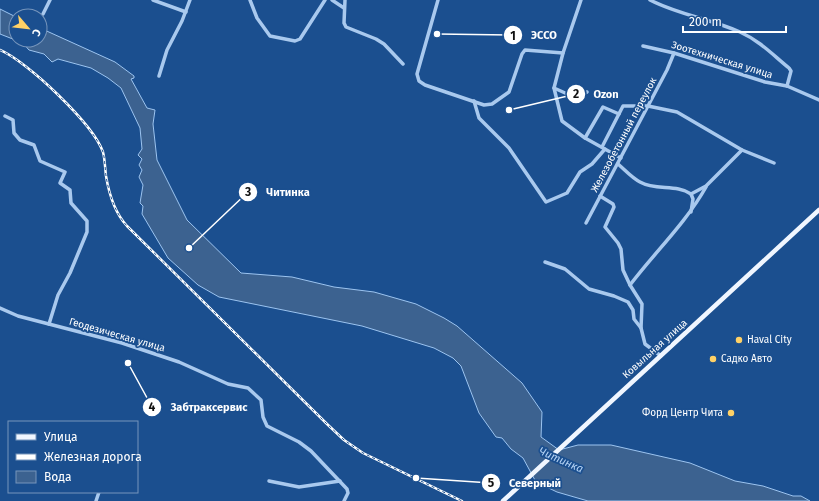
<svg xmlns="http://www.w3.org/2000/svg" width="819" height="501" viewBox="0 0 819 501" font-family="'Fira Sans',sans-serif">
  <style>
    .water { fill: #3c6290; stroke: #9cc4f0 }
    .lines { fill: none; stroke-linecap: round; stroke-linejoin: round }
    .minor { stroke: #a9c9ee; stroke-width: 3.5 }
    .major { stroke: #f0f6ff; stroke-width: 4.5 }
    .rail-casing { stroke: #fff; stroke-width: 2.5 }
    .rail { stroke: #1b4f8f; stroke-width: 1; stroke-dasharray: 3; stroke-linecap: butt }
    .poi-dot { fill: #ffd166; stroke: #1b4f8f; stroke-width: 1.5 }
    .labels { text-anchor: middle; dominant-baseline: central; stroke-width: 3.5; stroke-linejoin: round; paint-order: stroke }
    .street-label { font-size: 10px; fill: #fff; stroke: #1b4f8f }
    .poi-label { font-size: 10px; fill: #fff; stroke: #1b4f8f; text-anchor: start }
    .water-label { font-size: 11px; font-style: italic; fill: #b5d3f5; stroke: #1b4f8f }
    .leader { fill: none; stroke: #fff; stroke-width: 1.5 }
    .callout-dot { fill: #fff; stroke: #1b4f8f; stroke-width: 1.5 }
    .mark-label { font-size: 12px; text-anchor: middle; font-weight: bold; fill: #111 }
    .callout-label { font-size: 11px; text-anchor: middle; font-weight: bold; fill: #fff; stroke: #1b4f8f; stroke-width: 3.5; stroke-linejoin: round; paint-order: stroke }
  </style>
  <rect width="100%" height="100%" fill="#1b4f8f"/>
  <path class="water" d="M0,9L16,17V40H40V28L115,62L134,76V78L131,79L147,108L155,110L153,124L157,160L187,220L241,273L292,277L334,287L374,292L416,304L444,318L457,326L522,383L542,412L541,437L559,450L578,445H611L690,463L735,481L763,486L793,496H801L810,501H588L557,492L536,482L523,458L511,449L502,438L496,437L479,413L461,366L453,358L434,348L362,326L219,297L198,285L168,258L142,214L143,206L140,203L143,185L139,177L142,170L139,165L142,159L138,155L142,149L140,128L121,88L108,78L91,68L58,59L52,62L44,54L29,50L23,43L0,34Z"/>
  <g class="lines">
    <g class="minor">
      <path d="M153,0L186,12"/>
      <path d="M250,0L257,18L270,36L295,41L300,39L325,0"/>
      <path d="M332,0L344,8"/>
      <path d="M345,0L344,23L346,27L376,39L384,44L403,64"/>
      <path d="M438,0L417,74L419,81L425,85L484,105L492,104L509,92L522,54L525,50L563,53L581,0"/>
      <path d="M650,0C679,15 711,19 740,32C760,41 773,55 789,68L791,71L787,86"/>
      <path d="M43,14L50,0"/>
      <path d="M643,46L674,53L765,82L787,86L819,100"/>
      <path d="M563,53L554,88L562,121L585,138L621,158"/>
      <path d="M159,76L167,50L182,21L190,0"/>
      <path d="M554,88L574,97L587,92"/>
      <path d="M474,101L479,118L509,148L546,202L567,193L580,172L592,164L605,149"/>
      <path d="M5,116L13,120L14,133L20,140L34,145L40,161L65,172L60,183L70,190L71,203L87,221V232L70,273L58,295L49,324"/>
      <path d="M585,138L603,107L619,114"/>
      <path d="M602,147L623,106H648L677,112L742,150L774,163"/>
      <path d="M618,164C625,170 632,178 640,182C656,191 676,184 691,194L706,186L742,150"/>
      <path d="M600,196L613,204L614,207L605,227L618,243L621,249L623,270L630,285L642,304L641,328L645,344L661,356"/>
      <path d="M691,212L693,199L691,194"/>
      <path d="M586,223L667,70L674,53"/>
      <path d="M545,262L565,269L589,289L614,296L628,302L633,310L634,319L641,328"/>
      <path d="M630,285C655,252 685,224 706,187"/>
      <path d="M0,308L18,316L122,343L179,362L228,384L248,388L261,400L263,417L267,426L299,442L311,451L347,489L348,493L344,501"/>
      <path d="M269,481L299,487L340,481"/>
      <path d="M96,501L99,492"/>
    </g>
    <path class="major" d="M503,501L819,210"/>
    <defs>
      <path id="rail" d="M0,50C28,62 93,124 103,152C105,160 105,168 106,176C109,194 115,213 127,226L327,424L344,440L363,453L462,501"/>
    </defs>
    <use href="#rail" class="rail-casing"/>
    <use href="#rail" class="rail"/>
  </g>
  <g class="poi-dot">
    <circle cx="739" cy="340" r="4"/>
    <circle cx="713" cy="359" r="4"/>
    <circle cx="731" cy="413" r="4"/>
  </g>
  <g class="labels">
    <g class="street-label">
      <text transform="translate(722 60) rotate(17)">Зоотехническая улица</text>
      <text transform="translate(624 135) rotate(-62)">Железобетонный переулок</text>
      <text transform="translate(117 335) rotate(16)">Геодезическая улица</text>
      <text transform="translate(655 349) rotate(-42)">Ковыльная улица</text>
    </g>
    <g class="poi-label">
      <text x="747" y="340">Haval Сity</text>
      <text x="721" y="359">Садко Авто</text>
      <text x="723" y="413" text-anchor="end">Форд Центр Чита</text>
    </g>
    <g class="water-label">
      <text transform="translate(561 460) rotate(24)">Читинка</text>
    </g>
  </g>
  <path class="leader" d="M437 34L513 35M509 110L576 94M189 248L248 192M128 363L152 407M416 478L491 483"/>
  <g class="callout-dot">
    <circle cx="437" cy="34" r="4"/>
    <circle cx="509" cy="110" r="4"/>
    <circle cx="189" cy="248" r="4"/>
    <circle cx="128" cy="363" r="4"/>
    <circle cx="416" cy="478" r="4"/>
    <circle cx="513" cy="35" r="10"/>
    <circle cx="576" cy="94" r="10"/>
    <circle cx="248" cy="192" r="10"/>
    <circle cx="152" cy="407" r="10"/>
    <circle cx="491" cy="483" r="10"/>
  </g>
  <g class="mark-label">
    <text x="513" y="40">1</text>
    <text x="576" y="98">2</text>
    <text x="248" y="196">3</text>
    <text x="152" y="411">4</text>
    <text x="491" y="487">5</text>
  </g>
  <g class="callout-label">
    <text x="544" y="39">ЭССО</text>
    <text x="606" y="98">Ozon</text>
    <text x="288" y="196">Читинка</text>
    <text x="209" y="411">Забтраксервис</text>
    <text x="535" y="487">Северный</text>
  </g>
  <rect x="8" y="421" width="130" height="72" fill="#1b4f8f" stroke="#7695bc"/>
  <rect x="16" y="434" width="20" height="6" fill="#f0f6ff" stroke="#7695bc"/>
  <text x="44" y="441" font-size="12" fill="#ffffff">Улица</text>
  <rect x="16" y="454" width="20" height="6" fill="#ffffff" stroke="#7695bc"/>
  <text x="44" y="461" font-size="12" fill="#ffffff">Железная дорога</text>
  <rect x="16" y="471" width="20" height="12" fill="#3c6290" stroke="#7695bc"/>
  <text x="44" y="481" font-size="12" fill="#ffffff">Вода</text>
  <g transform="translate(28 28) rotate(118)"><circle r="19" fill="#1b4f8f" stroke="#7695bc"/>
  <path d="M0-3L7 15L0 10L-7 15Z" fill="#ffd166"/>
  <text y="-6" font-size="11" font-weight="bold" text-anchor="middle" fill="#ffffff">С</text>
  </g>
  <path d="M683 26v6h103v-6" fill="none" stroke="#ffffff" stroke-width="2"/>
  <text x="689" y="26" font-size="12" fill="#ffffff" stroke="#1b4f8f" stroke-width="3" paint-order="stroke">200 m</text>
</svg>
